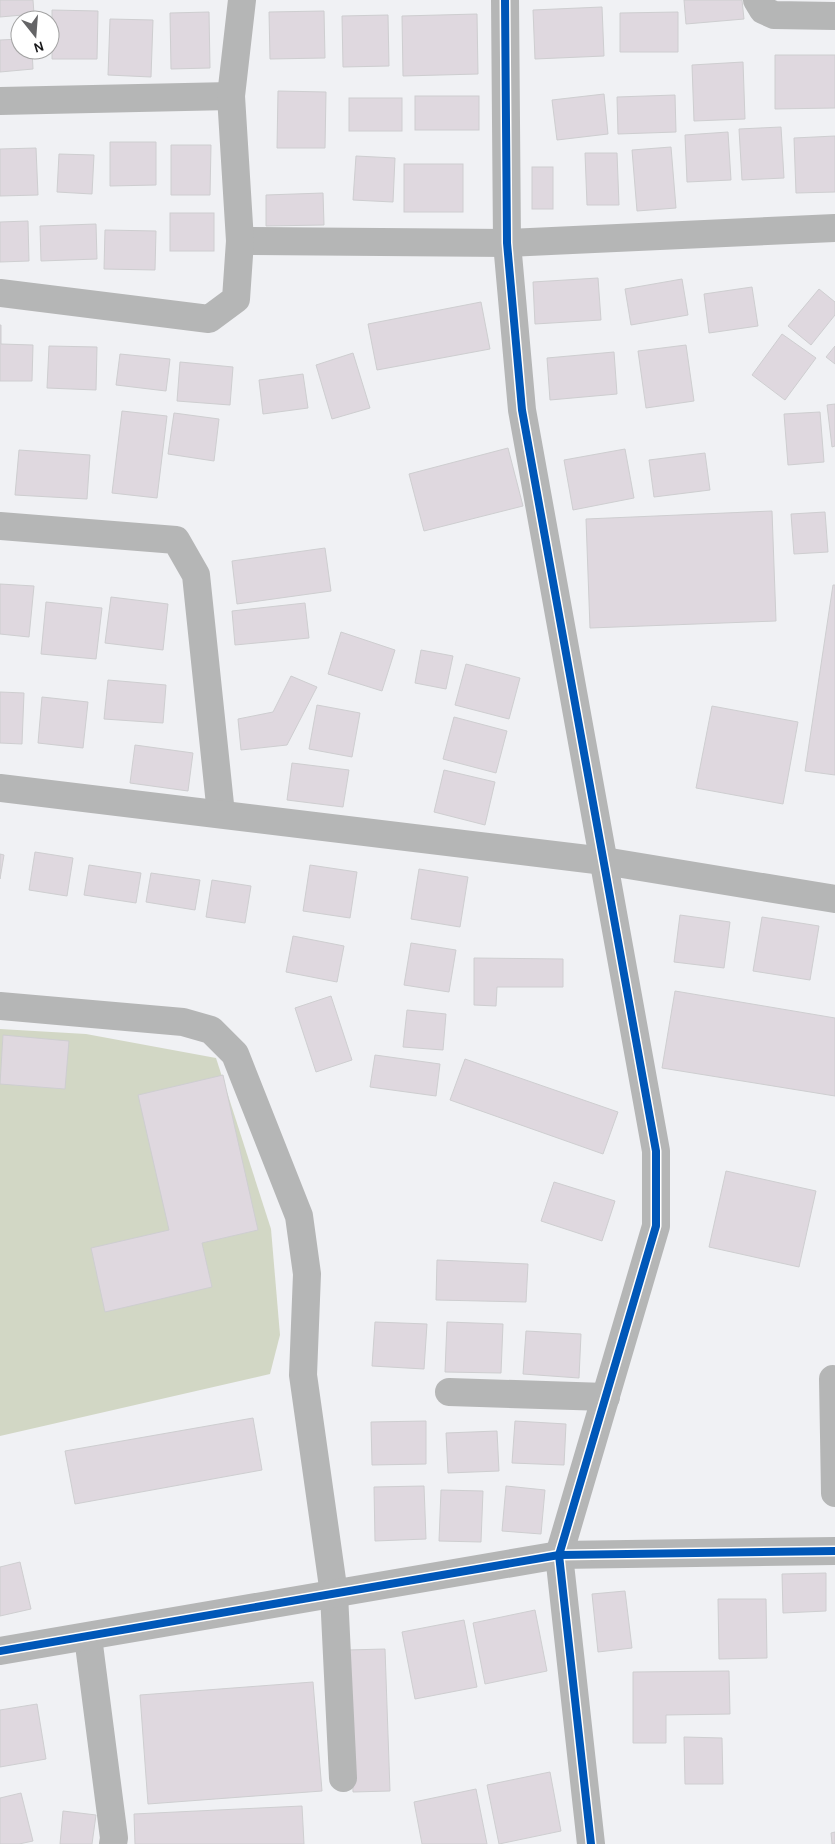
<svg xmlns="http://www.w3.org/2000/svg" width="835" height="1844" viewBox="0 0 835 1844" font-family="Karla,sans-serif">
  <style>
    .forest { fill: #d2d7c5 }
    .building { fill: #dfd8df; stroke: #ceced0 }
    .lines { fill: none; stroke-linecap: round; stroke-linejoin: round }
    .minor { stroke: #b5b6b6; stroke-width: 28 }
    .cycleway-casing { stroke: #fff; stroke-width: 11 }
    .cycleway { stroke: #0057b8; stroke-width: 8 }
  </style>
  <rect width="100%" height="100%" fill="#f0f1f4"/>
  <path class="forest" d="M0,1029L86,1034L216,1058L271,1229L280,1335L270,1374L0,1436Z"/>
  <g class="building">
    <path d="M0,0H33L34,14L0,17Z"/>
    <path d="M684,0H742L744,19L686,24Z"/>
    <path d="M602,7L604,56L535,59L533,10Z"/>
    <path d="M52,10L98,11L97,59H52Z"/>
    <path d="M324,11L325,58L270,59L269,12Z"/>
    <path d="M209,12L210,68L171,69L170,13Z"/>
    <path d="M678,12V52H620V13Z"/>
    <path d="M477,14L478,74L403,76L402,16Z"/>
    <path d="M388,15L389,66L343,67L342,16Z"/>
    <path d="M110,19L153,20L151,77L108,75Z"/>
    <path d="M20,39V50H32L33,69L0,72V40Z"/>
    <path d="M775,55H835V108L775,109Z"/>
    <path d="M743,62L745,119L694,121L692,65Z"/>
    <path d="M278,91L326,92L325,148H277Z"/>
    <path d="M604,94L608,134L557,140L552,100Z"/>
    <path d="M675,95L676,132L618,134L617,97Z"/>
    <rect x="415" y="96" width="64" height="34"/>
    <rect x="349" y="98" width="53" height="33"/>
    <path d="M781,127L784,178L742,180L739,129Z"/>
    <path d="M728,132L731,180L687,182L685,135Z"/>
    <path d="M835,136V192L796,193L794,138Z"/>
    <path d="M110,142H156V185L110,186Z"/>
    <path d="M171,145H211L210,195H171Z"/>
    <path d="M671,147L676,208L637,211L632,150Z"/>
    <path d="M36,148L38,195L0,196V149Z"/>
    <path d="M585,153H617L619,205H587Z"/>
    <path d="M59,154L94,155L92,194L57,192Z"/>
    <path d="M356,156L395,158L393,202L353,200Z"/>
    <rect x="404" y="164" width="59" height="48"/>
    <rect x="532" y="167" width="21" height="42"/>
    <path d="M323,193L324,225L266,226V195Z"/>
    <rect x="170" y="213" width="44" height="38"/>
    <path d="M28,221L29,261L0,262V222Z"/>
    <path d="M96,224L97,259L41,261L40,226Z"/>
    <path d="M105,230L156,231L155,270L104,269Z"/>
    <path d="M598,278L601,320L535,324L533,282Z"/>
    <path d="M682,279L688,315L631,325L625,289Z"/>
    <path d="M752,287L758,326L709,333L704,294Z"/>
    <path d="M819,289L835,302V315L811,345L788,326Z"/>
    <path d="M481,302L490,349L377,370L368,324Z"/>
    <path d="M0,325H1V344L33,345L32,381H0Z"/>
    <path d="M782,334L816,358L785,400L752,375Z"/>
    <path d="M686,345L694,401L646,408L638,351Z"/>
    <path d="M49,346L97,347L96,390L47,388Z"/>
    <path d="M835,346V364L826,357Z"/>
    <path d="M614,352L617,394L550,400L547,358Z"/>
    <path d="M353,353L370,408L332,419L316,365Z"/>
    <path d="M120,354L170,359L166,391L116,385Z"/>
    <path d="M180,362L233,367L230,405L177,401Z"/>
    <path d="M303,374L308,408L263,414L259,380Z"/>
    <path d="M835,404V446L832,447L827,405Z"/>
    <path d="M122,411L167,416L157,498L112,493Z"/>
    <path d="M820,412L824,462L788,465L784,414Z"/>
    <path d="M174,413L219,419L214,461L168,454Z"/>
    <path d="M508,448L523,506L424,531L409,474Z"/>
    <path d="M625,449L634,498L573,510L564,460Z"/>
    <path d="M19,450L90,455L87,499L15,495Z"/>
    <path d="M705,453L710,490L654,497L649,460Z"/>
    <path d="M772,511L776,621L590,628L586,519Z"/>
    <path d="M825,512L828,552L794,554L791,514Z"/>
    <path d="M325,548L331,591L237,604L232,561Z"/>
    <path d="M0,584L34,586L29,637L0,634Z"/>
    <path d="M833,585H835V775L805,771Z"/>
    <path d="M111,597L168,604L163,650L105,643Z"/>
    <path d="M46,602L102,608L96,659L41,654Z"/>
    <path d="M305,603L309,638L235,645L232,611Z"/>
    <path d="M341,632L395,650L382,691L328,674Z"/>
    <path d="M421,650L453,656L446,689L415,683Z"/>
    <path d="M466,664L520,678L509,719L455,705Z"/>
    <path d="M291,676L317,687L287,745L241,750L238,719L273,712Z"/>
    <path d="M108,680L166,685L163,723L104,719Z"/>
    <path d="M0,692L24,693L22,744L0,743Z"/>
    <path d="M42,697L88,702L83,748L38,743Z"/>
    <path d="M317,705L360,713L352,757L309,749Z"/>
    <path d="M712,706L798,722L783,804L696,788Z"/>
    <path d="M454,717L507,731L496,773L443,759Z"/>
    <path d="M135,745L193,753L188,791L130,783Z"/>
    <path d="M292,763L349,770L343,807L287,800Z"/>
    <path d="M444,770L495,782L485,825L434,812Z"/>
    <path d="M35,852L73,858L67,896L29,890Z"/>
    <path d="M0,854L4,855L0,879Z"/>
    <path d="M89,865L141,873L136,903L84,895Z"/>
    <path d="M310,865L357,872L350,918L303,911Z"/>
    <path d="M419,869L468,877L460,927L411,919Z"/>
    <path d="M151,873L200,880L195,910L146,902Z"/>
    <path d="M212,880L251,886L245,923L206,917Z"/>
    <path d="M680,915L730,922L724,968L674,962Z"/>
    <path d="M762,917L819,926L810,980L753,971Z"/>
    <path d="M293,936L344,946L337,982L286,972Z"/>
    <path d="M411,943L456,950L449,992L404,985Z"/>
    <path d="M474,958L563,959V987H497L496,1006L474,1005Z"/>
    <path d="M675,991L835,1018V1096L662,1068Z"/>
    <path d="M331,996L352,1060L316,1072L295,1008Z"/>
    <path d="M407,1010L446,1014L443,1050L403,1047Z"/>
    <path d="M3,1035L69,1041L65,1089L0,1084Z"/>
    <path d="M375,1055L440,1064L436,1096L370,1087Z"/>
    <path d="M465,1059L618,1112L603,1154L450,1100Z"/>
    <path d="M223,1075L258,1230L202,1243L212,1287L105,1312L91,1248L169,1230L138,1095Z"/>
    <path d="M726,1171L816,1191L799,1267L709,1247Z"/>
    <path d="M554,1182L615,1201L602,1241L541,1221Z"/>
    <path d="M437,1260L528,1264L526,1302L436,1300Z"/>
    <path d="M375,1322L427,1324L424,1369L372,1366Z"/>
    <path d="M447,1322L503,1324L501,1373L445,1372Z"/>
    <path d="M526,1331L581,1334L579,1378L523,1374Z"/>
    <path d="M253,1418L262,1470L75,1504L65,1451Z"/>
    <path d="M426,1421V1464L372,1465L371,1422Z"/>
    <path d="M515,1421L566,1424L564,1465L512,1463Z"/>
    <path d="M497,1431L499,1471L448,1473L446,1433Z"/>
    <path d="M424,1486L426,1539L375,1541L374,1487Z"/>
    <path d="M506,1486L545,1490L541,1534L502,1531Z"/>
    <path d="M441,1490L483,1491L481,1542L439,1541Z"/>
    <path d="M20,1562L31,1609L0,1616V1567Z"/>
    <path d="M826,1573V1611L783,1613L782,1574Z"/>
    <path d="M625,1591L632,1648L598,1652L592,1594Z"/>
    <path d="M718,1599H766L767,1658L719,1659Z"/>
    <path d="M535,1610L547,1671L485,1684L473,1623Z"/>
    <path d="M464,1620L477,1687L415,1699L402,1632Z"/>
    <path d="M385,1649L390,1791L353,1792L348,1650Z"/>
    <path d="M729,1671L730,1714L666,1715V1743H633V1672Z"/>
    <path d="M313,1682L322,1791L148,1804L140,1695Z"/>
    <path d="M37,1704L46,1759L0,1767V1710Z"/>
    <path d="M684,1737L722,1738L723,1784H685Z"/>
    <path d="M550,1772L561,1831L499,1844L487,1785Z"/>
    <path d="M476,1789L487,1844H422L414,1802Z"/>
    <path d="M21,1793L33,1841L19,1844H0V1798Z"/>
    <path d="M302,1806L304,1844H135L134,1814Z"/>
    <path d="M63,1811L96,1815L92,1844H60Z"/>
    <path d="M835,1832V1844H832L831,1833Z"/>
  </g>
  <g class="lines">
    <g class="minor">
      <path d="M505,0L507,243L522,410L656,1151V1226L559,1555L591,1844"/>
      <path d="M757,0L763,10L774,15L835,16"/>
      <path d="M0,101L231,96"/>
      <path d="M240,241L507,243L835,228"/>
      <path d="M0,293L209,319L236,299L240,241L231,96L242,0"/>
      <path d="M0,526L176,540L196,575L221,814"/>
      <path d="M0,788L604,861L835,899"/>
      <path d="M0,1006L183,1022L211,1030L235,1054L299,1216L307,1274L303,1375L334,1594L343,1778"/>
      <path d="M833,1379L835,1493"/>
      <path d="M449,1392L606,1397"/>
      <path d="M88,1637L114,1838L113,1844"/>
      <path d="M0,1651L559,1555L835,1551"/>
    </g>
    <defs>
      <g id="cycleway">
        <path d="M505,0L507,243L522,410L656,1151V1226L559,1555L591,1844"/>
        <path d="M0,1651L559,1555L835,1551"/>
      </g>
    </defs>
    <use href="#cycleway" class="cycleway-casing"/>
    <use href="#cycleway" class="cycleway"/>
  </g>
  <g transform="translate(35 35) rotate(163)"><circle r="24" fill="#ffffff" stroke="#a3a3a3"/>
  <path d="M0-4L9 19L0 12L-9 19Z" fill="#646466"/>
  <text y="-8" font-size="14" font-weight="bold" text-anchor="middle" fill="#18181a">N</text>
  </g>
</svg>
